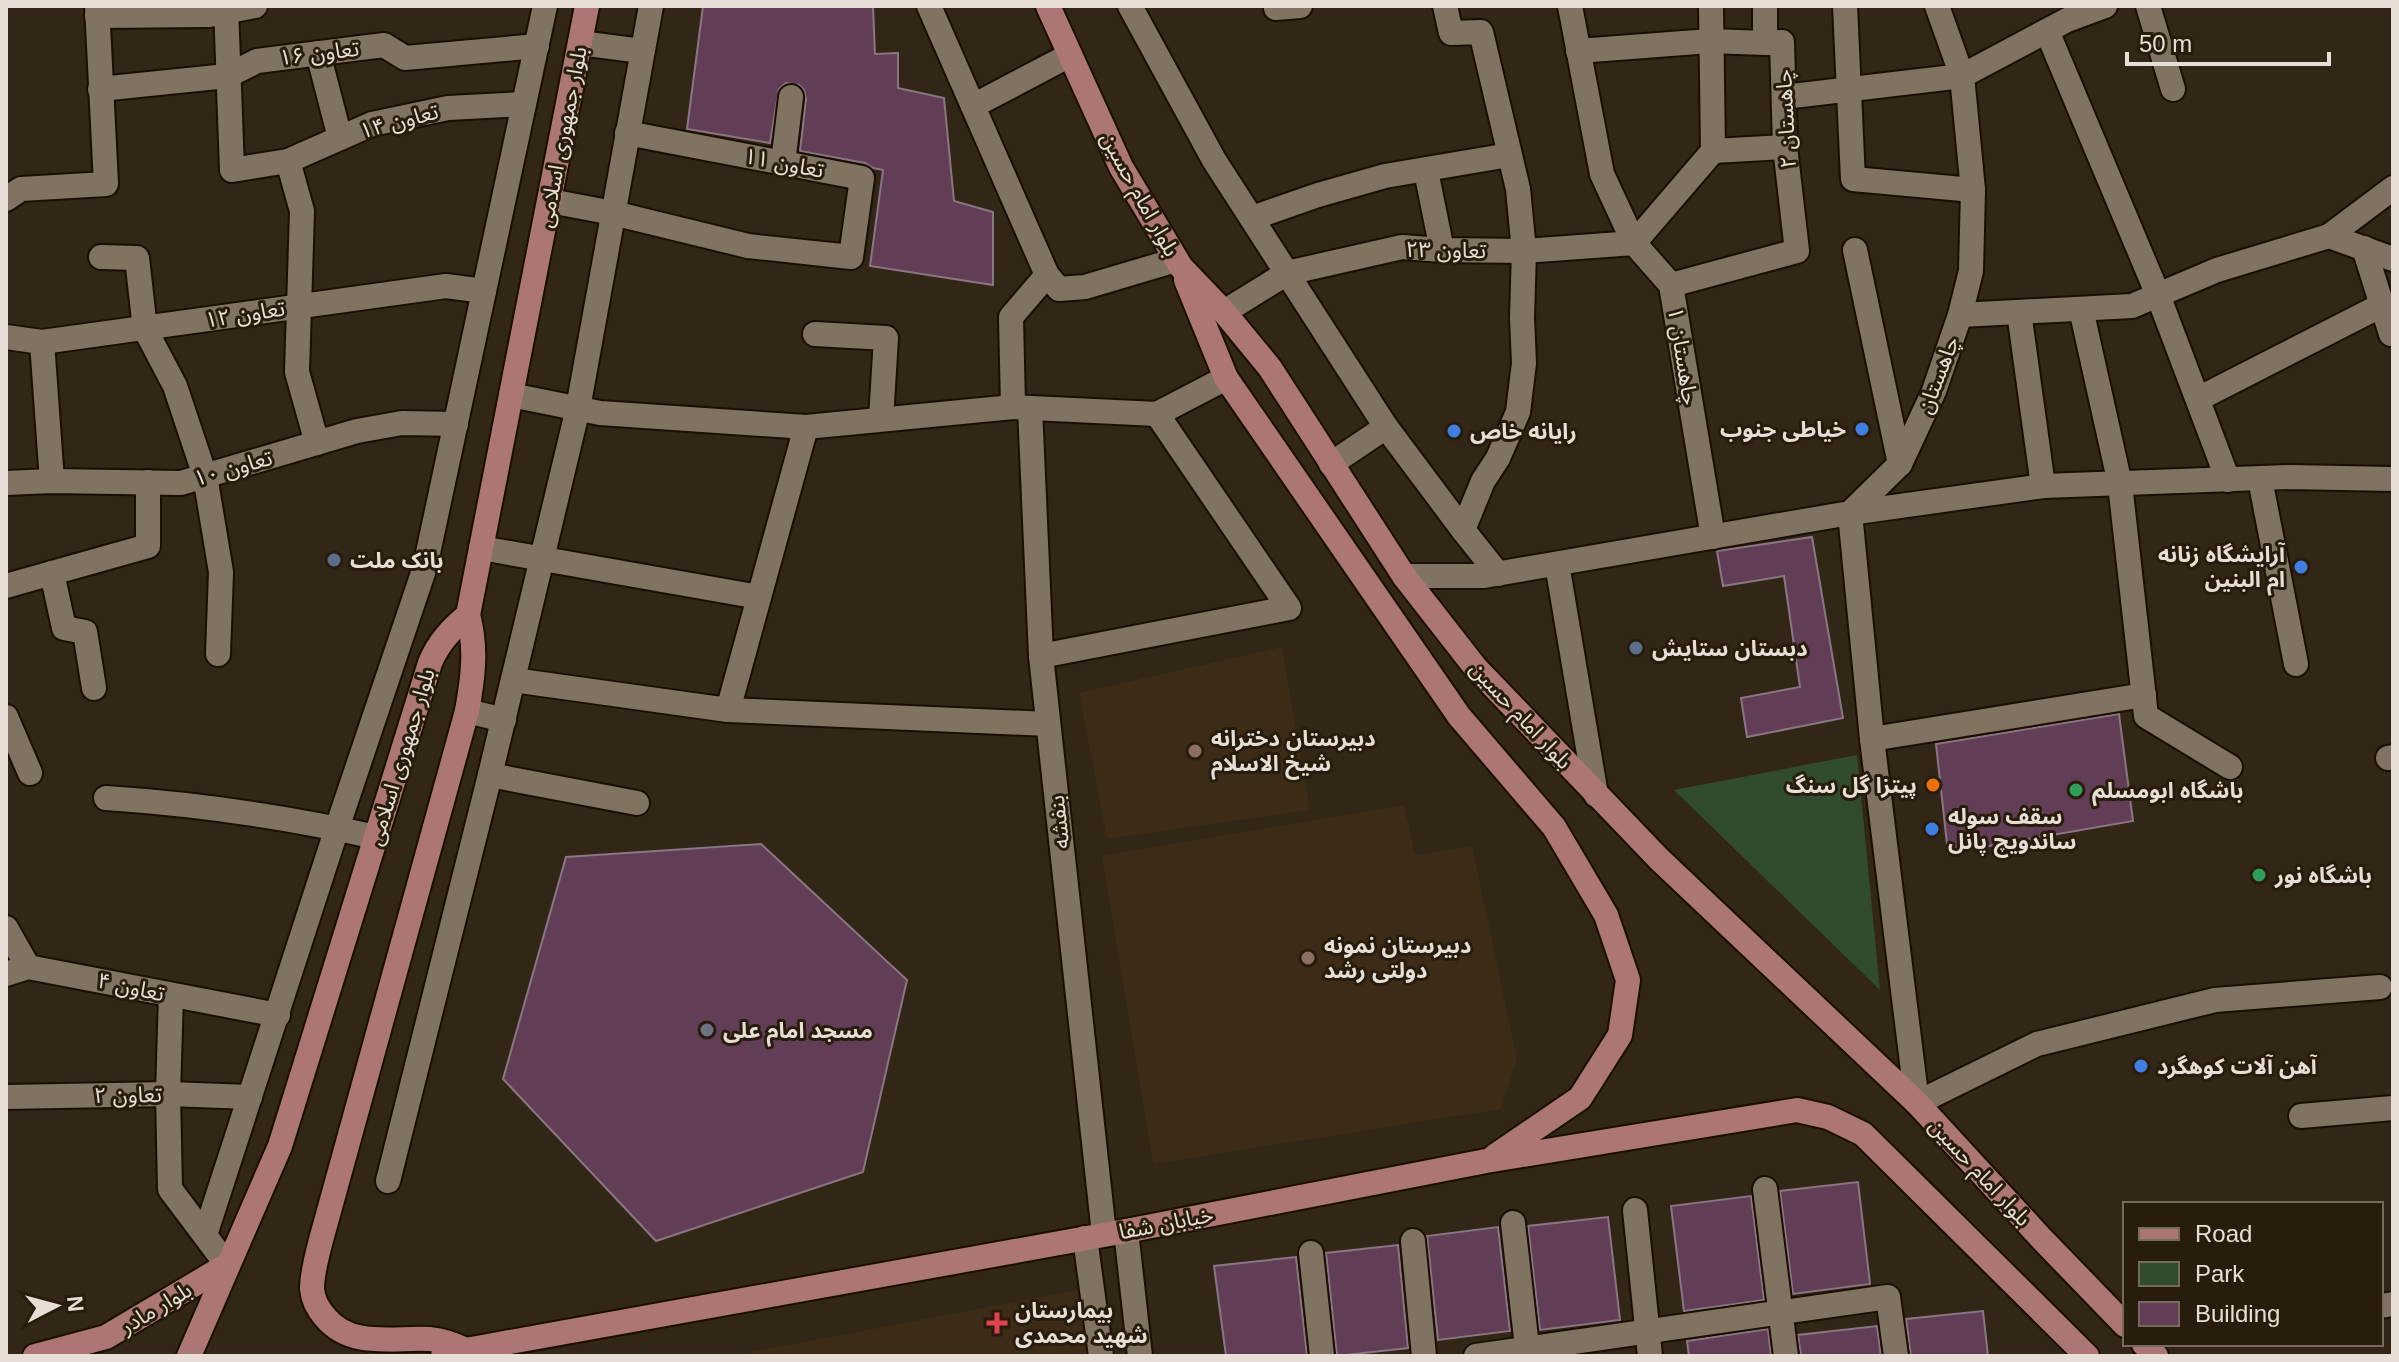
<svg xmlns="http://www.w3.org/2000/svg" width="2399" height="1362" viewBox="0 0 2399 1362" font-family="Helvetica,'Noto Sans Arabic',sans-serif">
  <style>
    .built { fill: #3c2c17 }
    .green { fill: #314b2f }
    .building { fill: #623e56; stroke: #8a7682; stroke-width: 2 }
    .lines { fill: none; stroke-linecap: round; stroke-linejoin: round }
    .minor-casing { stroke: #190f02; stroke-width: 28 }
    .major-casing { stroke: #190f02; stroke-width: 28 }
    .minor { stroke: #817361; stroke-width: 24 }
    .major { stroke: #ac7675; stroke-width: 24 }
    .shop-dot { fill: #3f7fe0; stroke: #281c0d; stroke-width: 3 }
    .service-dot { fill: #5c6f8a; stroke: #281c0d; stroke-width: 3 }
    .education-dot { fill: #8d6e63; stroke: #281c0d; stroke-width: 3 }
    .food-dot { fill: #e8710a; stroke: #281c0d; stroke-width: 3 }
    .leisure-dot { fill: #2e9e5b; stroke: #281c0d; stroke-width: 3 }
    .worship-dot { fill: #6b7280; stroke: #281c0d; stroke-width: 3 }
    .health-dot { fill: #e0444e; stroke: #281c0d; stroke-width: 3 }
    .labels { text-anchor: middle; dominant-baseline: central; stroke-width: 6; stroke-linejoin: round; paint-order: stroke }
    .street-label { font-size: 22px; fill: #e7dfd5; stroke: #281c0d }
    .poi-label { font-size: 22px; font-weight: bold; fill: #e7dfd5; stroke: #281c0d; text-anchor: start }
  </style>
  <rect width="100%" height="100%" fill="#322617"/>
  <g class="built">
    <path d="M1282,647L1310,810L1107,839L1079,693Z"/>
    <path d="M1404,805L1415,855L1472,846L1517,1059L1501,1109L1153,1164L1102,856Z"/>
    <path d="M1083,1289L1091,1356H730Z"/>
  </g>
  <path class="green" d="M1857,755L1880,990L1674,790Z"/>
  <g class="building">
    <path d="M703,6H873L875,54L898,53V88L944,98L954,201L993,212V285L870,266L883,170L873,168L865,163L800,151L806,99L804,90L799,85L786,83L779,89L770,143L687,129Z"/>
    <path d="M1812,537L1843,718L1747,737L1741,698L1800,687L1784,576L1723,586L1717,551Z"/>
    <path d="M2119,714L2133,821L1948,853L1936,744Z"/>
    <path d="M761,844L907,980L863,1172L656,1241L503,1079L566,857Z"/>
    <path d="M1858,1182L1870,1284L1793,1294L1780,1191Z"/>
    <path d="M1751,1196L1764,1300L1684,1311L1671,1206Z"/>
    <path d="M1608,1217L1620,1320L1540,1330L1528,1226Z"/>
    <path d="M1498,1227L1510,1331L1438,1340L1427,1236Z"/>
    <path d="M1398,1245L1408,1348L1337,1356L1326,1253Z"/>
    <path d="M1296,1257L1307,1356H1226L1214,1266Z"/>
    <path d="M1983,1311L1988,1356H1911L1906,1319Z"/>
    <path d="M1877,1326L1881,1356H1801L1798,1335Z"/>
    <path d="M1768,1329L1771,1356H1689L1687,1341Z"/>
  </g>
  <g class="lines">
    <defs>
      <g id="minor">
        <path d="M226,6L232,170L288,161L372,124L448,108L524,104"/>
        <path d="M929,6L1047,275L1059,289L1085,287L1176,260"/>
        <path d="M1130,6L1214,160L1386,427L1463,530"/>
        <path d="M1445,6L1451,33L1481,32L1518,189L1524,251L1522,318L1524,363L1518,412L1498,458L1483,481L1463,530L1498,574"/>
        <path d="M1570,6L1602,174L1634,243L1671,285L1713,537"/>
        <path d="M1711,6L1713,151"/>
        <path d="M1845,6L1853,179L1973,190"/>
        <path d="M2148,6L2173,89"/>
        <path d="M1276,8L1300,6"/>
        <path d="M97,16L209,15L255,6"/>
        <path d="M2047,31L2158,295L2228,480"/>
        <path d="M580,43L642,51"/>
        <path d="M1578,51L1710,41L1765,43"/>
        <path d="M318,53L340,138"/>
        <path d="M100,89L227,76L257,61L384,45L405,58L537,46"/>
        <path d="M1784,97L1962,76L1937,6"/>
        <path d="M973,106L1070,55"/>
        <path d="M288,161L302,211L297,372L317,443"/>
        <path d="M783,163L791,97"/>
        <path d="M1426,171L1442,250"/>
        <path d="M6,199L21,189L106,184L97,6"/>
        <path d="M550,201L613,213L748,246L851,257L862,178L627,133"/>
        <path d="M1252,218L1318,195L1385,176L1509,155"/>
        <path d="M2329,236L2393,188"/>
        <path d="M2364,248L2391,334"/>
        <path d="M1855,250L1900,464"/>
        <path d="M101,257L137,258L145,329L175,386L205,476L221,572L218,654"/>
        <path d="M1671,285L1797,251L1785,147L1782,42L1765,43V6"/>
        <path d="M2081,309L2120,484L2146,716L2230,767"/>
        <path d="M1224,312L1287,273L1402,247L1442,250L1524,251L1634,243L1713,151L1785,147"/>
        <path d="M2019,312L2043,486"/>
        <path d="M1960,315L2132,306L2217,270L2329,236L2393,259"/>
        <path d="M815,334L886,338L881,419"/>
        <path d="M6,337L42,342L446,286L484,291"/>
        <path d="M42,342L52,481"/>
        <path d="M511,395L600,413L806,427L1013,407L1157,414L1226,378"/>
        <path d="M2198,399L2382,305"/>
        <path d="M1013,407L1011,317L1047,275"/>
        <path d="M1030,408L1041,656L1104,1234"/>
        <path d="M1331,464L1386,427"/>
        <path d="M2260,479L2296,664"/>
        <path d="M6,483L52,481L181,483L357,431L402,423L456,424"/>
        <path d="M481,548L759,597"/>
        <path d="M1557,564L1596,795"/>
        <path d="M52,573L148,546V482"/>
        <path d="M1404,576H1484L1850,513L1900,464L1934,391L1960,315L1971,271L1973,190L1962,76L2067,20L2105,6"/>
        <path d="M6,586L52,573L64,628L85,632L94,688"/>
        <path d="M1041,656L1289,608L1157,414"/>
        <path d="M513,680L728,710L1048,724"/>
        <path d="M728,710L806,427"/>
        <path d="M467,711L504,720"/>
        <path d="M6,717L30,773"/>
        <path d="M1872,739L2144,695"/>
        <path d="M2388,758L2393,757"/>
        <path d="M490,775L637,803"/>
        <path d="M106,798C197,804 287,817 376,837"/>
        <path d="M6,928L28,967"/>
        <path d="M6,974L28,967L278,1015"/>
        <path d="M2380,987L2215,1000L2037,1044L1917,1103L1872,739L1850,513L2043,486L2290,477L2393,479"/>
        <path d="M171,995L168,1094L170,1189L227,1265"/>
        <path d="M6,1097L168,1094L250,1097"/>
        <path d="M2301,1116L2393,1108"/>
        <path d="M388,1181L490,775L578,408L651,6"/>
        <path d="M1765,1189L1786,1356"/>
        <path d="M1635,1210L1650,1356"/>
        <path d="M1513,1223L1528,1356"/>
        <path d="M1126,1231L1140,1356"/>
        <path d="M205,1235L337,828L425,567L545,6"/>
        <path d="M1085,1238L1101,1356"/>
        <path d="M1413,1241L1424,1356"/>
        <path d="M1311,1253L1322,1356"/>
        <path d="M2381,1306L2393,1304"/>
        <path d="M1476,1356L1888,1297L1896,1356"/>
      </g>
      <g id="major">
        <path d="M1048,6L1121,167L1181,267L1224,312L1270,368L1404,576L1475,667L1659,859L1917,1103L2040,1237L2125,1325"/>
        <path d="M1186,280L1226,378L1459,716L1554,827L1606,915L1628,980L1620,1035L1580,1098L1495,1156"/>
        <path d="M2144,1344L2156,1356"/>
        <path d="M466,1350C454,1345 443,1340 430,1339C394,1337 351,1349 325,1317C318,1309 313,1300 312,1289C312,1273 317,1256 321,1240L467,711C473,678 477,648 468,615"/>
        <path d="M35,1356L106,1337L227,1265"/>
        <path d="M189,1356L280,1146L430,663C438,643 451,629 468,615L587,6"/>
        <path d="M443,1356L466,1350L1126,1231L1486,1161L1797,1110L1828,1117L1863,1134L2087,1356"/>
      </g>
    </defs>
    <use href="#minor" class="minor-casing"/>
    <use href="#major" class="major-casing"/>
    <use href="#minor" class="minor"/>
    <use href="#major" class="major"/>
  </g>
  <g class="shop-dot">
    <circle cx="1862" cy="429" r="8"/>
    <circle cx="1454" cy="431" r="8"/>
    <circle cx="2301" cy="567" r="8"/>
    <circle cx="1932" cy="829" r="8"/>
    <circle cx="2141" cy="1066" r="8"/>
  </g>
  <g class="service-dot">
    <circle cx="334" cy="560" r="8"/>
    <circle cx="1636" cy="648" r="8"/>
  </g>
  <g class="education-dot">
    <circle cx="1195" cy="751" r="8"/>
    <circle cx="1308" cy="958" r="8"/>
  </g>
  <circle class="food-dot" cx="1933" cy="785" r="8"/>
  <g class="leisure-dot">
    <circle cx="2076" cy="790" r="8"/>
    <circle cx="2259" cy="875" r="8"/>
  </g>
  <circle class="worship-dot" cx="707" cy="1030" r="8"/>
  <path class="health-dot" d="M993 1311h8v8h8v8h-8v8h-8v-8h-8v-8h8z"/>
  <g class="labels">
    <g class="street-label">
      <text transform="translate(319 53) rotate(-7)">تعاون ۱۶</text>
      <text transform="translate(1786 119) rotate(-93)">چاهستان ۲</text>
      <text transform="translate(399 121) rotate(-15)">تعاون ۱۴</text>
      <text transform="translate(562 137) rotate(-79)">بلوار جمهوری اسلامی</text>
      <text transform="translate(784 163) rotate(11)">تعاون ۱۱</text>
      <text transform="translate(1140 194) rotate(61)">بلوار امام حسین</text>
      <text transform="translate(1446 250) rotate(1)">تعاون ۲۳</text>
      <text transform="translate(245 314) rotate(-9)">تعاون ۱۲</text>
      <text transform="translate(1683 356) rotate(81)">چاهستان ۱</text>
      <text transform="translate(1938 375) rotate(-69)">چاهستان</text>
      <text transform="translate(233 468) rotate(-16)">تعاون ۱۰</text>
      <text transform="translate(1521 715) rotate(47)">بلوار امام حسین</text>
      <text transform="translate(401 757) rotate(-73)">بلوار جمهوری اسلامی</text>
      <text transform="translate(1059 822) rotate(-96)">بنفشه</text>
      <text transform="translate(131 987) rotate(12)">تعاون ۴</text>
      <text transform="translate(128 1095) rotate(-1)">تعاون ۲</text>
      <text transform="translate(1980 1172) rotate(47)">بلوار امام حسین</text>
      <text transform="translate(1166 1223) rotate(-11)">خیابان شفا</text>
      <text transform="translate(156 1308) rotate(-31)">بلوار مادر</text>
    </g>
    <g class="poi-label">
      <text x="1846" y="429" text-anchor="end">خیاطی جنوب</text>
      <text x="1470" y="431">رایانه خاص</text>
      <text x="2285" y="554" text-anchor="end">آرایشگاه زنانه<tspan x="2285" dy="25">ام البنین</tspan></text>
      <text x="350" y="560">بانک ملت</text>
      <text x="1652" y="648">دبستان ستایش</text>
      <text x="1211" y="738">دبیرستان دخترانه<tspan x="1211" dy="25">شیخ الاسلام</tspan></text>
      <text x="1917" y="785" text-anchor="end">پیتزا گل سنگ</text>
      <text x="2092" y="790">باشگاه ابومسلم</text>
      <text x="1948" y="816">سقف سوله<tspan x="1948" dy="25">ساندویچ پانل</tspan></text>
      <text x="2275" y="875">باشگاه نور</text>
      <text x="1324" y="945">دبیرستان نمونه<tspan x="1324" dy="25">دولتی رشد</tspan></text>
      <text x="723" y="1030">مسجد امام علی</text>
      <text x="2157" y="1066">آهن آلات کوهگرد</text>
      <text x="1015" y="1310">بیمارستان<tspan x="1015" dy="25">شهید محمدی</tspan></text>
    </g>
  </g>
  <rect width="2399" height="1362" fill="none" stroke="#e7dfd5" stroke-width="16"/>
  <rect x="2123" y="1202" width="260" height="144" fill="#281c0d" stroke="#746a5d" stroke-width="2"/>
  <rect x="2139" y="1228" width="40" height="12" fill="#ac7675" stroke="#746a5d" stroke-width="2"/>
  <text x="2195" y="1242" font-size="24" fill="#e7dfd5">Road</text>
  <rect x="2139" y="1262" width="40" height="24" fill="#314b2f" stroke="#746a5d" stroke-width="2"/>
  <text x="2195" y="1282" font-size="24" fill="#e7dfd5">Park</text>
  <rect x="2139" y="1302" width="40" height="24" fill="#623e56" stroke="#746a5d" stroke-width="2"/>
  <text x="2195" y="1322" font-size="24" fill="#e7dfd5">Building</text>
  <g transform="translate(56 1306) rotate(84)" stroke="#281c0d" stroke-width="6" paint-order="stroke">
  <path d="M0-6L14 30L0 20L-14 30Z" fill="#e7dfd5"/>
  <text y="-12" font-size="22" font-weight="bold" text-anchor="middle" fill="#e7dfd5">N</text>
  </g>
  <path d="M2127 52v12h202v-12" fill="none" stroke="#e7dfd5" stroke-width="4"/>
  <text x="2139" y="52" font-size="24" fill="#e7dfd5" stroke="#281c0d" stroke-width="6" paint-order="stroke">50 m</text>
</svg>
